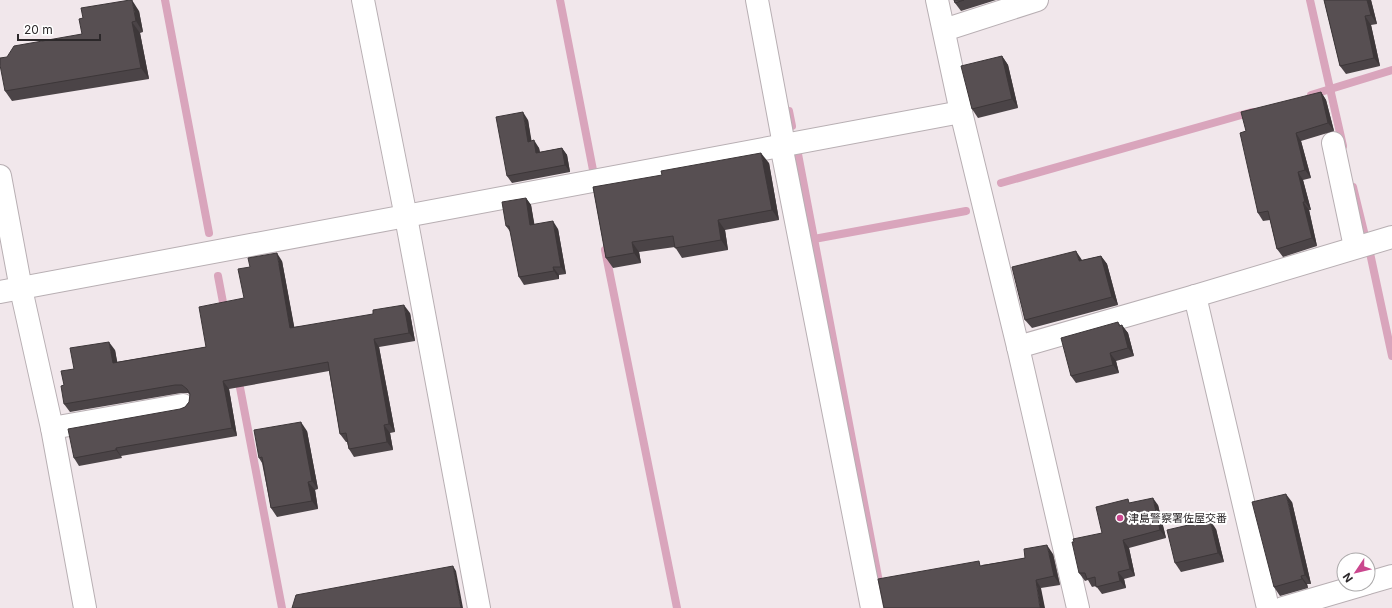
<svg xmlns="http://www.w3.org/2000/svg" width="1392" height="608" viewBox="0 0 1392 608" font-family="Inter,'Noto Sans JP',sans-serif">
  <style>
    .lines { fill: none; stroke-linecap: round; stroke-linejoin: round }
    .stream { stroke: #d9a5bc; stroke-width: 8 }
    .minor-casing { stroke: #b8afb3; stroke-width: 24 }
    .minor { stroke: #fff; stroke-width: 22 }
    .wall { fill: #4b4447 }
    .shaded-wall { fill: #3d3739 }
    .building { fill: #574f52; stroke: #3d3739 }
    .poi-dot { fill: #ca478e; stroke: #fff; stroke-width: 1.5 }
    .labels { text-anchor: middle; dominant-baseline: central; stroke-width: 4; stroke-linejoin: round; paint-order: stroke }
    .poi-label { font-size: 11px; fill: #2c282a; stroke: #fff; text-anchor: start }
  </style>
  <rect width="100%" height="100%" fill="#f1e7eb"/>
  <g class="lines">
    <g class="stream">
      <path d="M165,0L209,233"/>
      <path d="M560,0L593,170"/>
      <path d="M1310,0L1343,146"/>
      <path d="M1311,95L1392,70"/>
      <path d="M789,111L792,126"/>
      <path d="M798,154L879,582"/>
      <path d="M1001,183L1252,112"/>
      <path d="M1353,187L1365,236"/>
      <path d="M814,239L966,211"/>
      <path d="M605,250L677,608"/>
      <path d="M1370,253L1392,356"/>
      <path d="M218,276L225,313"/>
      <path d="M238,377L282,608"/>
    </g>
    <defs>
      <g id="minor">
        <path d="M363,0L406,217L479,608"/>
        <path d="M757,0L784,145L783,155L872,608"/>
        <path d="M937,0L961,112L1018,347L1078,608"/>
        <path d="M944,30L1037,0"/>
        <path d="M1333,143L1355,247"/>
        <path d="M0,176L21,289L52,428L85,608"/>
        <path d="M0,292L961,112"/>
        <path d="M1195,296L1268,608"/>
        <path d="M1018,347L1195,296L1392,237"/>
        <path d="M52,428L183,405"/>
        <path d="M1368,583L1392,576"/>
        <path d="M1283,608L1365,584"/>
      </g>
    </defs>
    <use href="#minor" class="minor-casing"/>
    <use href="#minor" class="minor"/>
  </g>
  <g class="wall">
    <path d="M954,0H996L961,11L955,3Z"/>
    <path d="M1324,0H1371L1377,24L1371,25L1380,66L1346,74L1340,66Z"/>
    <path d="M139,11L143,32L140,33L149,79L12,101L5,91L82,34Z"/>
    <path d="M1002,56L1008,65L1018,108L978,118L972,109Z"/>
    <path d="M1321,92L1326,100L1334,131L1301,141L1311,178L1303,180L1311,210H1309L1317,246L1283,257L1277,249L1270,220L1263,221L1258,213L1246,131Z"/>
    <path d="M528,120L531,141L539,148L540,152L562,148L567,155L570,172L512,183L507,176Z"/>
    <path d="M769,163L779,220L725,230L728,250L682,258L675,247L639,252L641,263L613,268L606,258L593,187Z"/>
    <path d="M526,198L531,205L534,224L558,229L566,274L559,275V279L524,285L519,277L511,233L506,226Z"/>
    <path d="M1101,256L1107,264L1118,305L1032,328L1025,320L1083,260Z"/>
    <path d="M282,261L294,327L410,313L415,341L379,347L395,432L390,433L393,450L354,457L349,449L347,442H346L340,434L329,371L229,389L237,436L121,456L122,458L79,466L74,458L185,407L189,402L190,395L188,393H181L70,412L64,404V385L74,369L115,350L117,362L206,347L244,298Z"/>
    <path d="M1121,325L1128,333L1134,356L1116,361L1119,373L1076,383L1071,376Z"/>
    <path d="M307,431L318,489L315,490L318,509L277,517L271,508L262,463L259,458Z"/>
    <path d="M1292,502L1311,584H1307L1308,588L1280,596L1274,587Z"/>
    <path d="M1131,503L1158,505L1166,538L1129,548L1135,576L1124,579L1126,588L1102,594L1096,586L1092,587L1088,580L1085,581L1079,573L1102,533Z"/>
    <path d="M1216,529L1224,562L1181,572L1175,563Z"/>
    <path d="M1053,554L1060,585L1041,588L982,565Z"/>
  </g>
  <g class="shaded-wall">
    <path d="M132,0L139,11L143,32L136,21Z"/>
    <path d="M1367,0H1371L1377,24L1371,15Z"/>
    <path d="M1365,16L1371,25L1380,66L1374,58Z"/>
    <path d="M132,22L140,33L149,79L141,68Z"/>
    <path d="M1002,56L1008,65L1018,108L1012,99Z"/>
    <path d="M1321,92L1326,100L1334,131L1328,123Z"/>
    <path d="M523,112L528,120L533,149L528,142Z"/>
    <path d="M1296,133L1301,141L1311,178L1305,170Z"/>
    <path d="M534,140L539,148L541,160L536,153Z"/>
    <path d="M562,148L567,155L570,172L565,165Z"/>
    <path d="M761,153L769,163L779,220L772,210Z"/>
    <path d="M1298,172L1303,180L1311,210L1305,202Z"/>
    <path d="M526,198L531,205L536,233L530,225Z"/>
    <path d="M1303,202L1309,210L1317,246L1312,238Z"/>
    <path d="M718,220L725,230L728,250L721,240Z"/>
    <path d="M553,221L558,229L566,274L561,267Z"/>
    <path d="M632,242L639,252L641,263L634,253Z"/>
    <path d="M1076,251L1082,260L1085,270L1079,261Z"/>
    <path d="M277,253L282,261L296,336L290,328Z"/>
    <path d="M1101,256L1107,264L1118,305L1112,297Z"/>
    <path d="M553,267L559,275V279L554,271Z"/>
    <path d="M404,305L410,313L415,341L409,333Z"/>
    <path d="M1118,322L1123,329L1122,325L1128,333L1134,356L1128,348Z"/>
    <path d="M374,339L379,347L395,432L389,424Z"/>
    <path d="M109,342L115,350L119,371L113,363Z"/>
    <path d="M1110,353L1116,361L1119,373L1113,365Z"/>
    <path d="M223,381L229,389L237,436L232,428Z"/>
    <path d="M301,422L307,431L318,489L312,481Z"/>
    <path d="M384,425L390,433L393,450L387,442Z"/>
    <path d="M116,448L121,456L122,458L116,450Z"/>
    <path d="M308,482L315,490L318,509L312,501Z"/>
    <path d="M1286,494L1292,502L1311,584L1305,575Z"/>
    <path d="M1153,498L1158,505L1166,538L1160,530Z"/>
    <path d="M1210,520L1216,529L1224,562L1218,553Z"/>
    <path d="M1123,540L1129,548L1135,576L1130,569Z"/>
    <path d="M1047,545L1053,554L1060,585L1054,576Z"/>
    <path d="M453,566L456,571L463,608H461Z"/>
    <path d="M1118,572L1124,579L1126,588L1120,581Z"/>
    <path d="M1301,576L1307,584L1308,588L1302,579Z"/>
    <path d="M1036,580L1041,588L1045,608H1040Z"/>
  </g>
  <g class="building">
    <path d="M130,0H132L136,21L132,22L141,68L5,91L0,65V58L7,57L14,46L82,34L79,19L83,18L81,8Z"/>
    <path d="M954,0H964L955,3Z"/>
    <path d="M1324,0H1367L1371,15L1365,16L1374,58L1340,66Z"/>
    <path d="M1002,56L1012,99L972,109L961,66Z"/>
    <path d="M1321,92L1328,123L1296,133L1305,170L1298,172L1305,202H1303L1312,238L1277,249L1268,211L1258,213L1240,133L1246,131L1241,112Z"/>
    <path d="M523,112L528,142L534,140L536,153L562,148L565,165L507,176L496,117Z"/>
    <path d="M761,153L772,210L718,220L721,240L675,248L673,236L632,242L634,253L606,258L593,187L662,175L661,171Z"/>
    <path d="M526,198L530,225L553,221L561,267H553L554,271L519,277L509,226H506L502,202Z"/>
    <path d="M1076,251L1079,261L1101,256L1112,297L1025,320L1012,267Z"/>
    <path d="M277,253L290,328L373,314V310L404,305L409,333L374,339L389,424L384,425L387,442L349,449L346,433L340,434L328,362L223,381L232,428L116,448V450L74,458L68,429L180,409L185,407L189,402L190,394L187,389L182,385H175L64,404L61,386L64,385L61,371L74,369L70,348L109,342L113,363L206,347L199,307L244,298L238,269L250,267L248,258Z"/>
    <path d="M1118,322L1119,326L1122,325L1128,348L1110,353L1113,365L1071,376L1061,338Z"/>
    <path d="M301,422L312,481L308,482L312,501L271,508L262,457L259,458L254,430Z"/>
    <path d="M1286,494L1305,575L1301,576L1302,579L1274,587L1252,502Z"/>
    <path d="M1153,498L1160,530L1123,540L1130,569L1118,572L1120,581L1096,587L1095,577L1087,579L1085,573H1079L1072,542H1074L1073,539L1102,533L1096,507L1128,499L1129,503Z"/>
    <path d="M1210,520L1218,553L1175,563L1167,530Z"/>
    <path d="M1047,545L1054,576L1036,580L1040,608H884L878,579L979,561L980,566L1025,558L1024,549Z"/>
    <path d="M453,566L461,608H292L296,595Z"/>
  </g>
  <circle class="poi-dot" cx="1120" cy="518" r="4"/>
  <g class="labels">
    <g class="poi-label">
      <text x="1128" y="518">津島警察署佐屋交番</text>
    </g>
  </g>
  <g transform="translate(1356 572) rotate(235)"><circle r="19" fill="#ffffff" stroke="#aba9aa"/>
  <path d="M0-3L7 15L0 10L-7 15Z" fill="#ca478e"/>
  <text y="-6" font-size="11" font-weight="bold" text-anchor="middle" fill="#2c282a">N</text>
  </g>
  <path d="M18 34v6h82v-6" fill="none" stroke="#2c282a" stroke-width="2"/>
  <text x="24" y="34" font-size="12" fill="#2c282a" stroke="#ffffff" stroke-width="3" paint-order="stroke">20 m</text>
</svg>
